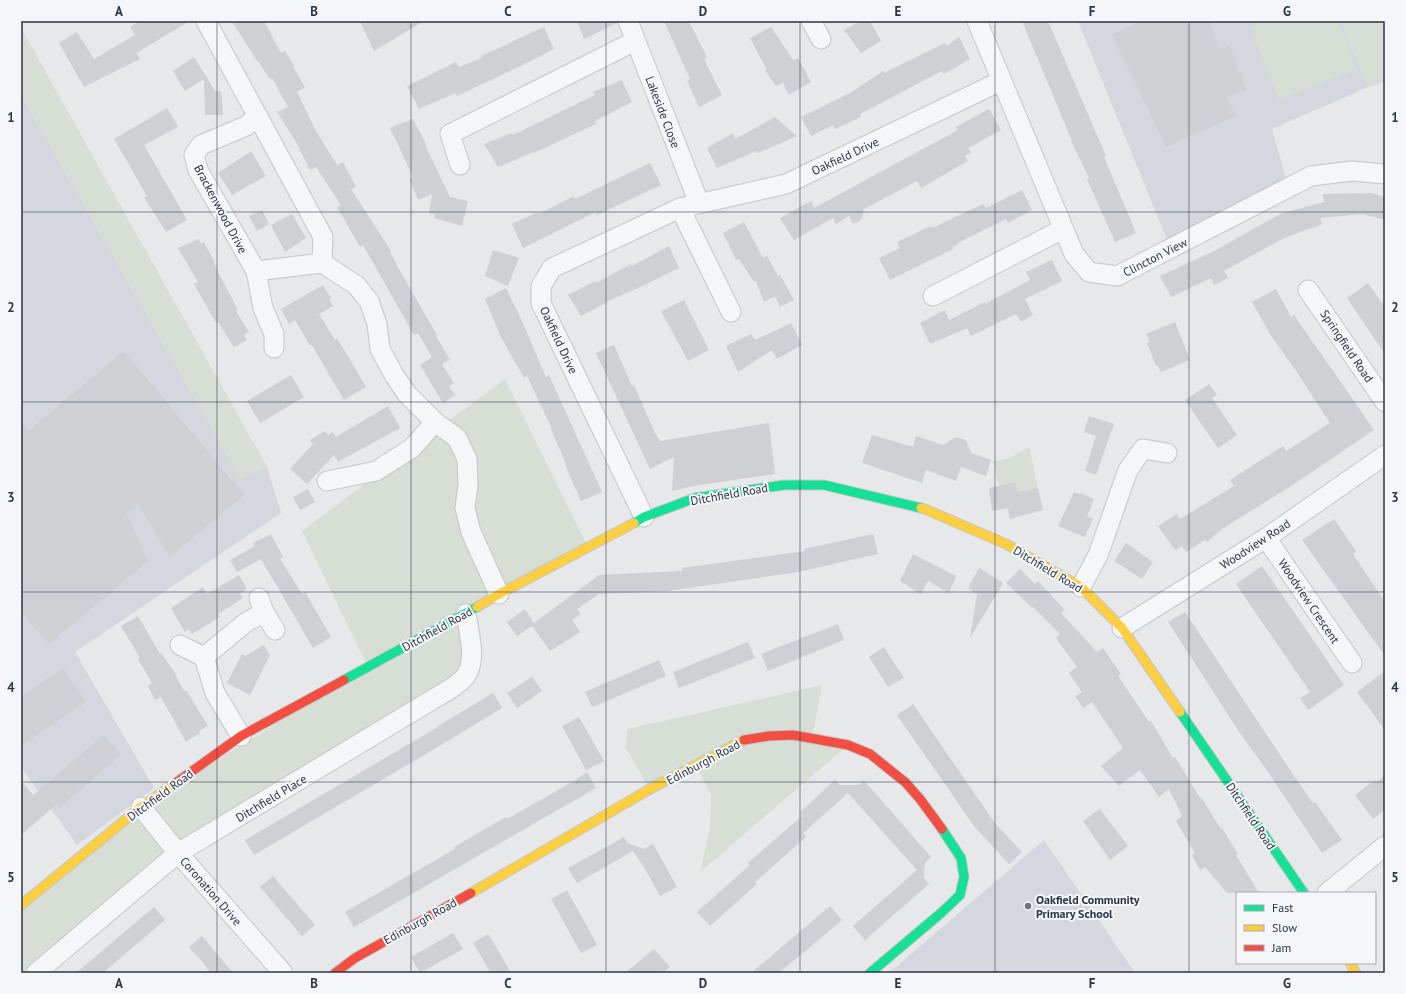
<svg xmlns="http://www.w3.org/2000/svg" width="1406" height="994" viewBox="0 0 1406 994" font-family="'PT Sans',sans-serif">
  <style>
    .built { fill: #d4d7dd }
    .green { fill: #d6ded6 }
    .building { fill: #ced0d3 }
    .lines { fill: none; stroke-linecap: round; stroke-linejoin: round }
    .street-casing { stroke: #c4c6c8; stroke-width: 21 }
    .fast-casing { stroke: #c4c6c8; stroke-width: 11 }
    .slow-casing { stroke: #c4c6c8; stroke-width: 11 }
    .jam-casing { stroke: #c4c6c8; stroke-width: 11 }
    .street { stroke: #f5f6f7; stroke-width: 19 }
    .fast { stroke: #16e098; stroke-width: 9 }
    .slow { stroke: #ffcf43; stroke-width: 9 }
    .jam { stroke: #f24e42; stroke-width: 9 }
    .grid { fill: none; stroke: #2b3445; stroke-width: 1; stroke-opacity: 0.55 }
    .poi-dot { fill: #6c737f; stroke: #f4f6f9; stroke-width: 1.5 }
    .labels { text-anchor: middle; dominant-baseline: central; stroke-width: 4; stroke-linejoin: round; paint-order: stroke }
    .street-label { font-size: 12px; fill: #2b3445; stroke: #f4f6f9 }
    .poi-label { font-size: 12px; font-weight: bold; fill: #2b3445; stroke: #f4f6f9; text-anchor: start }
    .neatline { fill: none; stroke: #2b3445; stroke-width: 1.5 }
    .grid-label { font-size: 13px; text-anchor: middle; font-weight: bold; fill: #2b3445 }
  </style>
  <rect width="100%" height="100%" fill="#e6e8ea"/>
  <g class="built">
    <path d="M1078,21H1340L1368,87L1272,129L1286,179L1167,240Z"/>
    <path d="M21,95L240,478L267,467L281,513L75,652L154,788L77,845L21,767Z"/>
    <path d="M1044,840L1135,973H889Z"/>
  </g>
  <g class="green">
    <path d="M1267,21H1338L1357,69L1279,100L1250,28Z"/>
    <path d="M1340,21H1385V82L1368,87Z"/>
    <path d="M21,28L267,467L240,478L21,95Z"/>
    <path d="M505,379L588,547L466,614L471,667L232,821L40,973H21V909L141,807L368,667L302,531Z"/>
    <path d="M1029,447L1038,488L1018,492L1014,478L1015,482L999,485L993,462L1010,458Z"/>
    <path d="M822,685L812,738L848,745L700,872L710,828L711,796L696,765L650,789L625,747L628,729Z"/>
  </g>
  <g class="building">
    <path d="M140,21H190L136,53L140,59L84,87L59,43L77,32L94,59L135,35L130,27Z"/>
    <path d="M232,21H264L281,53L285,51L294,66L293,67L305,87L297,92L316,131L337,165L343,162L356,187L351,189L391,251L390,252L400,271L437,335L436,336L450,360L442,364L454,383L449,386L455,395L443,403L420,365L432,357L418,333L414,335L363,245L360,247L337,207L341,205L316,167L310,170L296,142L277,112L288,107L272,78L270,79L258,61H257Z"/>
    <path d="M360,21H424L374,51Z"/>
    <path d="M577,21H617V23L584,39Z"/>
    <path d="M664,21H689L707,57L704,59L722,95L699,107L687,81L690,79Z"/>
    <path d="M861,21H870L881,41L861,53L844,30Z"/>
    <path d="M1022,21H1048L1106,156L1104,157L1136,233L1115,242L1087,179L1089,178L1071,141H1072Z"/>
    <path d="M1141,21H1209L1220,49L1230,46L1247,90L1227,97L1236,116L1166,147L1112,35Z"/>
    <path d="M544,27L554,49L531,61L457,96L455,93L419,109L407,86L456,62L459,67L482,58L481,56Z"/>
    <path d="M771,27L793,60L798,58L811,82L789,95L783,83L776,86L765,71L767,70L750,38Z"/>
    <path d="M959,37L970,59L944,74L942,71L860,114L861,117L835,129L833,125L811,136L801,117L850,93L883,71L884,73L945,43L947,46Z"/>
    <path d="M194,57L215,91H221L223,115H205L204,79L185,91L173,71Z"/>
    <path d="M622,80L632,102L595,121L596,124L534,153V152L498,167L484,144L512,133L513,135L595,95L593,92Z"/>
    <path d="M167,108L178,127L144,145L187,220L166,232L144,197L147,196L114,139Z"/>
    <path d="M989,109L1001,130L968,148L971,153L965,156L968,161L921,188L917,181L864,209L862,219L853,224L849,216L836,224L833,218L794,240L780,218L811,201L814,208L958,130L956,127Z"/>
    <path d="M775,117L797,136L758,153L756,151L717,168L707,148L733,133L735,139Z"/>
    <path d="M413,119L426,144L425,145L450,197L468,201L462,226L434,218L435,214L429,213L432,194L418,200L410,180L413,177L390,128Z"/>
    <path d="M251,151L266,176L232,195L218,173Z"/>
    <path d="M650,163L661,185L597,215L596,212L523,248L512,224L538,212L539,214L574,196L575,199Z"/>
    <path d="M1022,190L1032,210L1008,223L1006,219L958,243L959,244L952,247L953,249L890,280L879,258L900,248L897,242L931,226L932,228L983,204L986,208Z"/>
    <path d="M1372,193L1385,197V220L1362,214L1320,218L1322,224L1282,239L1224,271L1228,278L1214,285L1211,278L1171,297L1160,276L1214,251L1280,214L1324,202L1323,194Z"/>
    <path d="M262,210L269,224L257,231L249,216Z"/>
    <path d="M292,214L306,238L285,252L271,225Z"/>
    <path d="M744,222L763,258L767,256L778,276L780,275L794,300L780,307L775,296L764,302L756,281L754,282L739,259L736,260L723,233Z"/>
    <path d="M199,239L201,244L204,242L215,263L214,264L238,310L236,311L249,332L244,335L247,340L234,347L218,322L216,323L194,284L198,282L178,248Z"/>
    <path d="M669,246L679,268L638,288L606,302V303L581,316L568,295L595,281L596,283L631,264L632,266Z"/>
    <path d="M493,250L519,258L508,286L485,276Z"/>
    <path d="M1052,260L1062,281L1025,299L1033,315L1021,322L1016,314L971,336L967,328L930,344L920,323L945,310L949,320L985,302V304L1030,280L1026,272Z"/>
    <path d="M1368,283L1385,307V354L1347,298Z"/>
    <path d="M323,285L331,298L329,299L333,306L319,314L335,340L337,338L366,387L344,400L312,345L310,346L295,320L289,324L281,309Z"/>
    <path d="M506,288L521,319L546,377L549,375L602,492L581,501L565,465L566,464L551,429H552L527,376L524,378L501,337L485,299Z"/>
    <path d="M1276,289L1291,317L1294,315L1374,430L1294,484L1222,529L1207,542L1205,540L1186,552L1182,546L1175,550L1158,526L1177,514L1180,519L1234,486L1230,480L1283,446L1286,451L1330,423L1296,371L1270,334L1252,302Z"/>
    <path d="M684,300L709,350L688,361L661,311Z"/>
    <path d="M1175,322L1190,360L1161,372L1158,366H1156L1147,343L1150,342L1146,334Z"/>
    <path d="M791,323L802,345L777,359L772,350L738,372L726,346L751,334L755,340Z"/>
    <path d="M614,345L632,386L634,385L655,433L660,441L769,423L775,474L693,486L672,491L674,457L650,469L596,353Z"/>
    <path d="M124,351L244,495L170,557L139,506L126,513L148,561L49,644L21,611V422L28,431Z"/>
    <path d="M291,375L304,397L260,423L247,401Z"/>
    <path d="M1209,384L1217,395L1212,398L1237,435L1218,448L1185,400Z"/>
    <path d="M388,406L400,428L338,462L334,455L307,484L290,469L313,444L310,440L325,431L328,435L333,432L336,437Z"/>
    <path d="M1089,416L1114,424L1096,475L1085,471L1096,436L1084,432Z"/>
    <path d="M872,435L913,447L916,436L943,445L956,437L966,440L971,453L991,460L986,476L961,467L956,481L926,470L922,483L862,463Z"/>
    <path d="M1015,482L1018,492L1038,488L1043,510L1010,519L1008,508L992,511L989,488Z"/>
    <path d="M308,489L315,502L300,510L293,497Z"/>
    <path d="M1074,492L1079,494L1080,493L1094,499L1087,516L1093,519L1085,537L1058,526Z"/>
    <path d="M1334,519L1356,551L1353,554L1385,602V656L1302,540Z"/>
    <path d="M271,534L283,557L280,559L302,594L305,592L331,637L313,648L261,559L237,572L230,560L255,546L253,543Z"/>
    <path d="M873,534L878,554L798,572L668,591L599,594L577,609L581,614L572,620L580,632L550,651L532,626L517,636L507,622L525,609L534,623L599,575L682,571V568L805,551L804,549Z"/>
    <path d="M1126,543L1153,562L1142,579L1114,561Z"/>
    <path d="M913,554L956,576L949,593L928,581L921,594L900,581Z"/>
    <path d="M1262,566L1344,685L1308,710L1300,698L1310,692L1236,584Z"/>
    <path d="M979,568L1003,583L970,638L977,594L968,588Z"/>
    <path d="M1020,569L1035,584L1038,581L1065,610L1061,613L1097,652L1103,648L1121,674L1118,676L1149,722L1151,721L1173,758L1175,757L1200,798L1201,797L1221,829L1222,828L1238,854L1236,855L1259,893H1227L1205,867L1200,870L1192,855L1195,853L1176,821L1182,816L1169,789L1159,797L1140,770L1119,786L1101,766L1123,748L1092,702L1083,708L1075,696L1082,692L1069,673L1077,667L1056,638L1060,634L1033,607L1032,608L1006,583Z"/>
    <path d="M239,575L247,589L240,593L243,598L218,614L220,617L192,634L189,629L185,632L171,608L203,587L207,594Z"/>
    <path d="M1185,612L1296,779L1313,803L1315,802L1342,840L1322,853L1270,775L1240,733L1168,622Z"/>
    <path d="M138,616L160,654L161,653L174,672L184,691L186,690L208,726L199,731L200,733L186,742L161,697L155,700L148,686L152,683L138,659L140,658L121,626Z"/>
    <path d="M838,624L844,640L768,671L761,654Z"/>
    <path d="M748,642L755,658L679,688L673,672Z"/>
    <path d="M264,645L270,655L250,695L227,683L242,654L245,656Z"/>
    <path d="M884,647L904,678L888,687L869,657Z"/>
    <path d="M659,660L666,676L592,707L585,692Z"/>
    <path d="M63,668L86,702L21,746V697Z"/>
    <path d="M1385,671V730L1357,692Z"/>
    <path d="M532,677L542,691L517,708L507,693Z"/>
    <path d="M493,693L502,708L436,748L254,855L245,840L438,727V726Z"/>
    <path d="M913,704L994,822L1022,852L1009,864L974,826L897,715Z"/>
    <path d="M579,717L604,761L586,770L562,726Z"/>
    <path d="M104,735L121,755L60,807L57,804L21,835V781L33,795Z"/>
    <path d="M587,772L596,788L354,927L345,912L455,849L454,847L506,817L507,819L530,806L574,781Z"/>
    <path d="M1385,775V810L1373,819L1355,795L1375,780L1377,782Z"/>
    <path d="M835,780L840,785H859L864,781L876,794L931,857L925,863L924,871V878L929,884L865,940L853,926L917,870L848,793L803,833L806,837L755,882L757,884L710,926L697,912L750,865L748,863L802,816L799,813Z"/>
    <path d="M1100,809L1128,846L1110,860L1083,821Z"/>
    <path d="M624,837L627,843L644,849L653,844L677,887L660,896L644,867L633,851L577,883L568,868Z"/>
    <path d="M273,876L315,925L302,936L260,887Z"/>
    <path d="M567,890L597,945L581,953L551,899Z"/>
    <path d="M830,906L842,920L779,973H751Z"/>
    <path d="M154,907L165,920L126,953L103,973H76Z"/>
    <path d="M453,933L463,949L420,973L411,957Z"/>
    <path d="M488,934L496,947L511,973H491L473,943Z"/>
    <path d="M202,936L223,961L233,973H211L200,959L189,947Z"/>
    <path d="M654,949L670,967L662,973H625Z"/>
  </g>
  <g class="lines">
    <defs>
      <g id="street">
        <path d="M206,21L323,237L322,263"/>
        <path d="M628,21L699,203"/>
        <path d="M811,21L821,39"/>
        <path d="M977,21L1074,254L1089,272L1117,276L1311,176L1352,171L1385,174"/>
        <path d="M258,116L246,126L201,145L194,155L198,170L256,271L322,263L356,285L369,301L377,324L380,349L394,375L407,394L435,422L457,438L467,459L468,485L465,508L471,532L499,594"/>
        <path d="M460,165L450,134L635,41"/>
        <path d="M680,208L731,312"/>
        <path d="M256,271L263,308L274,334V348"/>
        <path d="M1308,290L1385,402"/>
        <path d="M933,296L1063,229"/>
        <path d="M327,481L376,471L412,448L435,422"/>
        <path d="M644,517L541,303V286L552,268L680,208L786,184L1001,81"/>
        <path d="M1266,538L1352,663"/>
        <path d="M1081,587L1098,555L1128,470L1143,449L1167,453"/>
        <path d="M259,598L264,612L275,630"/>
        <path d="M1122,628L1266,538L1385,455"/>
        <path d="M180,645L204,657L245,623L264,612"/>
        <path d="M204,657L215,693L241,736"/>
        <path d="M141,807L178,853L283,973"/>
        <path d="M1327,893L1385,846"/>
        <path d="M36,973L178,853L430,701C440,695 454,688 462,680C479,664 469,634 466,614"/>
      </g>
      <g id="fast">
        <path d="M634,523L644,517L695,498L784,485H824L921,508"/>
        <path d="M344,680L477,607"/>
        <path d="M1180,712L1304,893"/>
        <path d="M870,973L941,913L960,895L964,877L961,858L942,829"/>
      </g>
      <g id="slow">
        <path d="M921,508L927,510L1006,544L1081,587L1122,628L1180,712"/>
        <path d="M477,607L499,594L634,523"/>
        <path d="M471,893L650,789L744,740"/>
        <path d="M21,905L141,807L177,782"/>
        <path d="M1350,963L1356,973"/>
      </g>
      <g id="jam">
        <path d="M744,740L769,736L793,735L848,745L870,754L905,782L920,799L942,829"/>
        <path d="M177,782L241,736L344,680"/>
        <path d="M335,973L355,958L471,893"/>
      </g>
    </defs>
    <use href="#street" class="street-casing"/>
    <use href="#fast" class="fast-casing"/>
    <use href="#slow" class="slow-casing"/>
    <use href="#jam" class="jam-casing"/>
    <use href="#street" class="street"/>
    <use href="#fast" class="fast"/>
    <use href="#slow" class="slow"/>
    <use href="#jam" class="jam"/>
  </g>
  <path class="grid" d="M217,21V973M411,21V973M606,21V973M800,21V973M995,21V973M1189,21V973M21,212H1385M21,402H1385M21,592H1385M21,782H1385"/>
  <circle class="poi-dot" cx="1028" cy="906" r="4"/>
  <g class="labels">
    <g class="street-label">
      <text transform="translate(663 112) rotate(69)">Lakeside Close</text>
      <text transform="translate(845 156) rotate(-25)">Oakfield Drive</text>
      <text transform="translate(221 209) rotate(62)">Brackenwood Drive</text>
      <text transform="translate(1155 257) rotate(-27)">Clincton View</text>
      <text transform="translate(559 340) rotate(65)">Oakfield Drive</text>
      <text transform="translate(1347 346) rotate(56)">Springfield Road</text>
      <text transform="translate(729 494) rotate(-10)">Ditchfield Road</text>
      <text transform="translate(1255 544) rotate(-33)">Woodview Road</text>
      <text transform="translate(1048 569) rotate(31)">Ditchfield Road</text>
      <text transform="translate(1309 601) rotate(56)">Woodview Crescent</text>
      <text transform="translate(437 629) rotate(-29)">Ditchfield Road</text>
      <text transform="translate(703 762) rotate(-28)">Edinburgh Road</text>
      <text transform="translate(160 795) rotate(-36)">Ditchfield Road</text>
      <text transform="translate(271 798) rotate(-31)">Ditchfield Place</text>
      <text transform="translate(1251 816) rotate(56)">Ditchfield Road</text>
      <text transform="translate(211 891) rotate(49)">Coronation Drive</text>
      <text transform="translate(420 921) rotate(-29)">Edinburgh Road</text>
    </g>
    <g class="poi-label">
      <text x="1036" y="899">Oakfield Community<tspan x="1036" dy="14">Primary School</tspan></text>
    </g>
  </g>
  <rect width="1406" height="994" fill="none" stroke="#f4f6f9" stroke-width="44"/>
  <rect x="1236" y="892" width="140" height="72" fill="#f4f6f9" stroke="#a4a8b1"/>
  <rect x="1244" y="905" width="20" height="6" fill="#16e098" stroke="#a4a8b1"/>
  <text x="1272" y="912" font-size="12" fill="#2b3445">Fast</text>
  <rect x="1244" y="925" width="20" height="6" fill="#ffcf43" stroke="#a4a8b1"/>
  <text x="1272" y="932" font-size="12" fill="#2b3445">Slow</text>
  <rect x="1244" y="945" width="20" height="6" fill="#f24e42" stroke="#a4a8b1"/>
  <text x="1272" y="952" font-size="12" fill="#2b3445">Jam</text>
  <rect x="22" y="22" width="1362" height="950" class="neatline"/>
  <g class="grid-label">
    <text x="119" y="16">A</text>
    <text x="314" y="16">B</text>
    <text x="508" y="16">C</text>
    <text x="703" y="16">D</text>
    <text x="898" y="16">E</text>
    <text x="1092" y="16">F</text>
    <text x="1287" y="16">G</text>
    <text x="11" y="122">1</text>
    <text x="1395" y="122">1</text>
    <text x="11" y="312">2</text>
    <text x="1395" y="312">2</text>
    <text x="11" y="502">3</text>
    <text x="1395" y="502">3</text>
    <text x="11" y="692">4</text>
    <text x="1395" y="692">4</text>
    <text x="11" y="882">5</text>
    <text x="1395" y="882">5</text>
    <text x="119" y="988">A</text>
    <text x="314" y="988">B</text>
    <text x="508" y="988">C</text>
    <text x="703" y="988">D</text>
    <text x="898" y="988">E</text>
    <text x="1092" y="988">F</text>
    <text x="1287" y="988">G</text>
  </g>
</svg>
